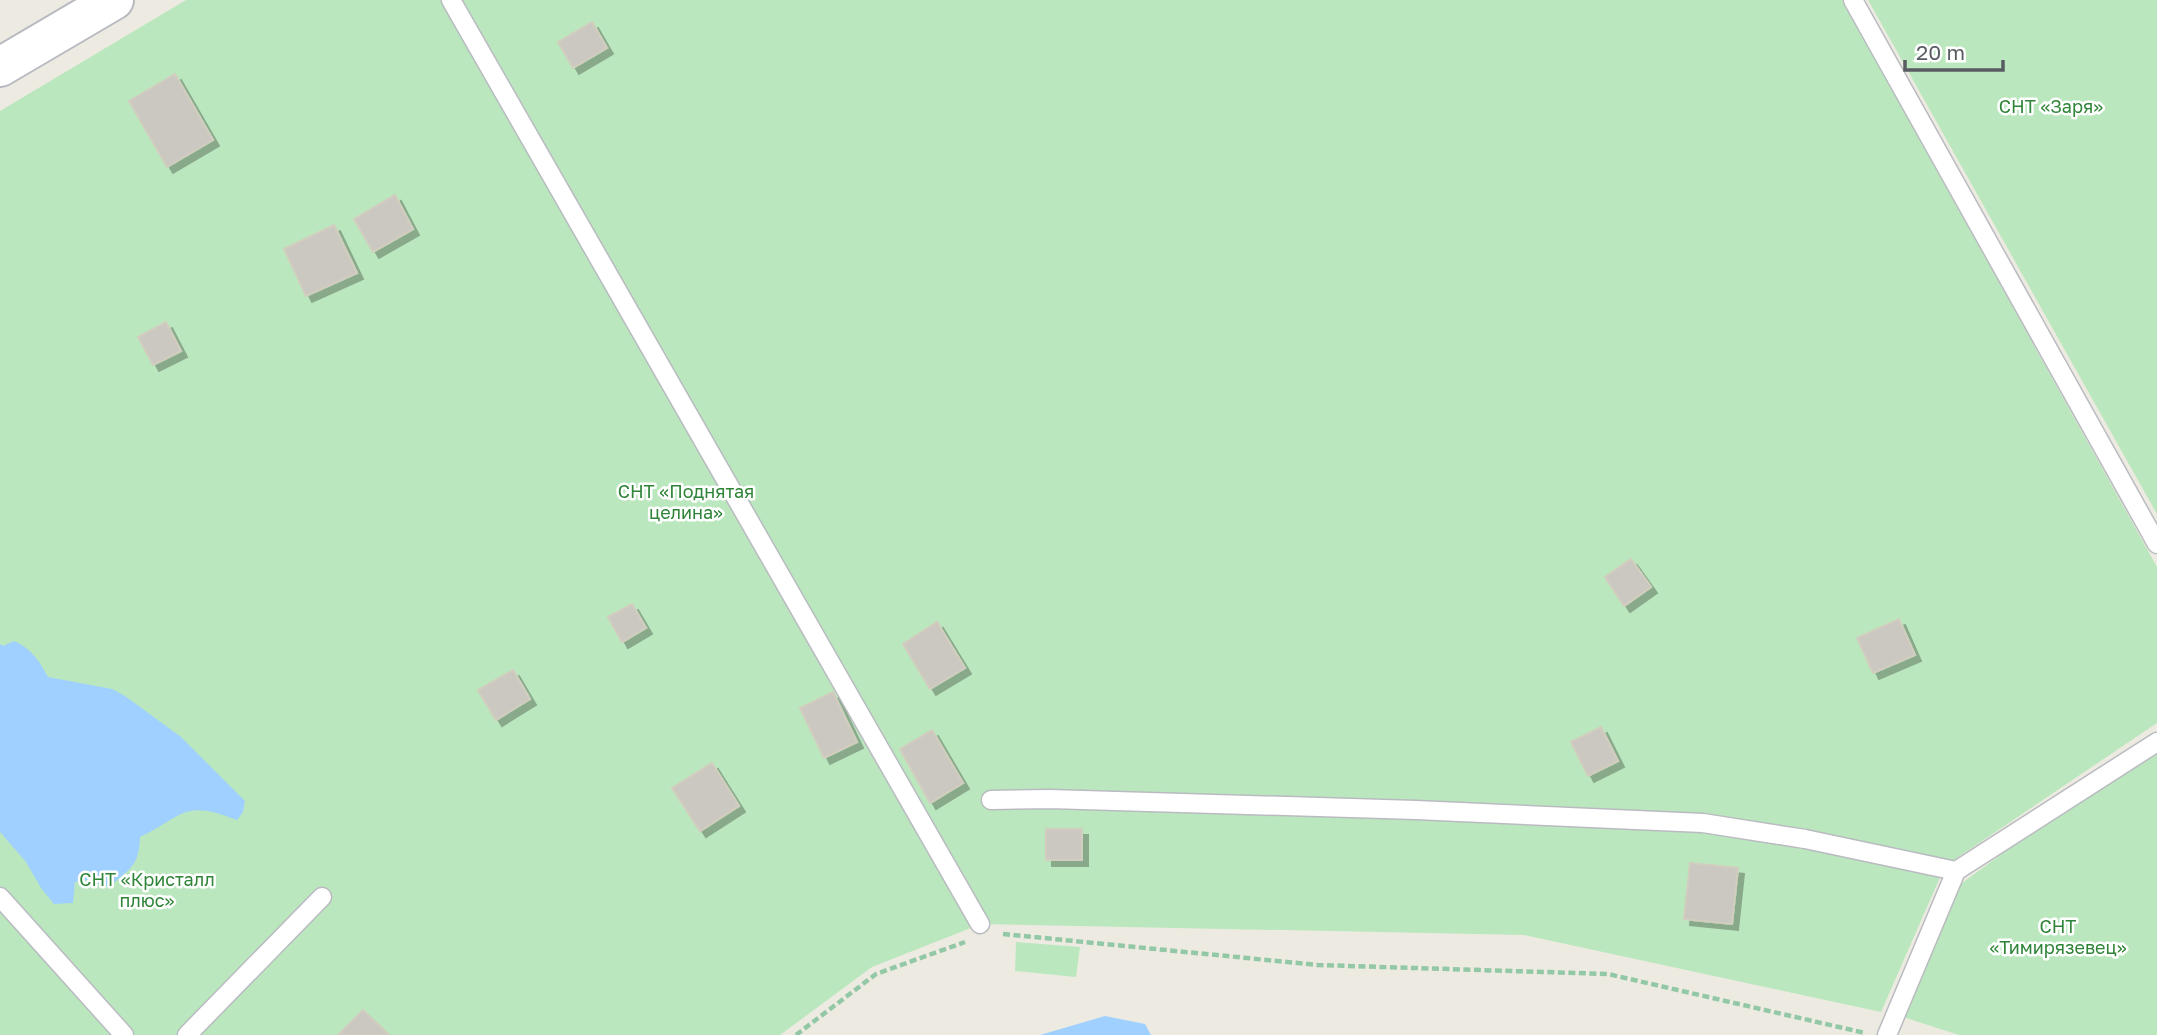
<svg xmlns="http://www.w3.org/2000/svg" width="2157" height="1035" viewBox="0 0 2157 1035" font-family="'Golos Text',sans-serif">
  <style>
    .green { fill: #bbe7be }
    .water { fill: #9fd0ff }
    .building { fill: #cac8c0; stroke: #d2cdbf; stroke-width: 2; filter: url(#shadow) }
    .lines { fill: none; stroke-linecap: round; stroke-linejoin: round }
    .lane-casing { stroke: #b9bbc1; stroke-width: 21 }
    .secondary-casing { stroke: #b7bac1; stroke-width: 42 }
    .path { stroke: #93c8a6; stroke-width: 4.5; stroke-dasharray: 7 3.5; stroke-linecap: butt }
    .lane { stroke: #fff; stroke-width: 18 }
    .secondary { stroke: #fff; stroke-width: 38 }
    .labels { text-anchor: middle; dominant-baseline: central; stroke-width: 5; stroke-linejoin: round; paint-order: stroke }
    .park-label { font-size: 18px; fill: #2f8438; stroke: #fff }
  </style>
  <defs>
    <filter id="shadow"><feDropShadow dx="6" dy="6" stdDeviation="0" flood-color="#0004"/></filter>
  </defs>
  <rect width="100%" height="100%" fill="#edebe1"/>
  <g class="green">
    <path d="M186,0H1842L2157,567V723L1945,866L1881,1012L1524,935L981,924L872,967L780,1035H0V111Z"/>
    <path d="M1868,0H2157V514Z"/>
    <path d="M2157,751V1035H1959L1903,1017L1958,886L2056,814Z"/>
    <path d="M1016,942L1080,947L1076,977L1015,971Z"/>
  </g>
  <g class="water">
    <path d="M14,641C31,648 40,662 48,677L112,689L125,696L181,737L245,801L243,812L237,820C183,799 185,815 140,837C139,867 130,868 109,887L87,880L75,882L73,903L54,904L41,888L26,862L0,832V644L3,646Z"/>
    <path d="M1105,1016L1145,1024L1151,1035H1040Z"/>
  </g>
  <g class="building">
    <path d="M592,22L607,48L573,68L558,42Z"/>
    <path d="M175,74L213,140L167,167L129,101Z"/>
    <path d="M395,195L413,229L373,252L354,219Z"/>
    <path d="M334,225L357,273L306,296L284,249Z"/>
    <path d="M166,322L181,351L153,365L138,337Z"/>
    <path d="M1631,559L1651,587L1624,606L1605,577Z"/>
    <path d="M632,604L646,628L622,642L608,617Z"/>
    <path d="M1899,619L1915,655L1873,673L1857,638Z"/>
    <path d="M937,622L965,668L930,689L903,644Z"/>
    <path d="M513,670L530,699L496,720L478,690Z"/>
    <path d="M833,692L857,742L824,758L800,708Z"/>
    <path d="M1601,727L1618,761L1588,776L1571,742Z"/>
    <path d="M932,730L963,783L930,803L900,749Z"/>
    <path d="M712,763L739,806L700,831L672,788Z"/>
    <rect x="1046" y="829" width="36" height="31"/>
    <path d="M1690,863L1738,868L1732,924L1684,919Z"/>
    <path d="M363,1010L389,1035H338Z"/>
  </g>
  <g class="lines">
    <defs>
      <g id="lane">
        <path d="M451,0L980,924"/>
        <path d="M1853,0L2157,544"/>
        <path d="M991,800L1050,799L1416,810L1703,823L1805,839L1956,871L2157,742"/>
        <path d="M0,897L124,1035"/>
        <path d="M187,1035L322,897"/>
        <path d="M1887,1035L1956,871"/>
      </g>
      <path id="secondary" d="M0,67L114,0"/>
    </defs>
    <use href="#lane" class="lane-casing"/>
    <use href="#secondary" class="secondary-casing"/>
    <g class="path">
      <path d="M1003,934L1318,965L1608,974L1865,1033"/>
      <path d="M796,1035L876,974L965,942"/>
    </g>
    <use href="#lane" class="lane"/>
    <use href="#secondary" class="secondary"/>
  </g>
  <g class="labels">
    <g class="park-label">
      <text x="2051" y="106">СНТ «Заря»</text>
      <text x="686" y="491">СНТ «Поднятая<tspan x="686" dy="21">целина»</tspan></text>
      <text x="147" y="879">СНТ «Кристалл<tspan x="147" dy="21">плюс»</tspan></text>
      <text x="2058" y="926">СНТ<tspan x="2058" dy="21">«Тимирязевец»</tspan></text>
    </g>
  </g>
  <path d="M1905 60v10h98v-10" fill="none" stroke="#595d63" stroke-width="3.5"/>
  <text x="1916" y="60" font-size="21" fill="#595d63" stroke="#ffffff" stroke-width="5" paint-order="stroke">20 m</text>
</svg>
